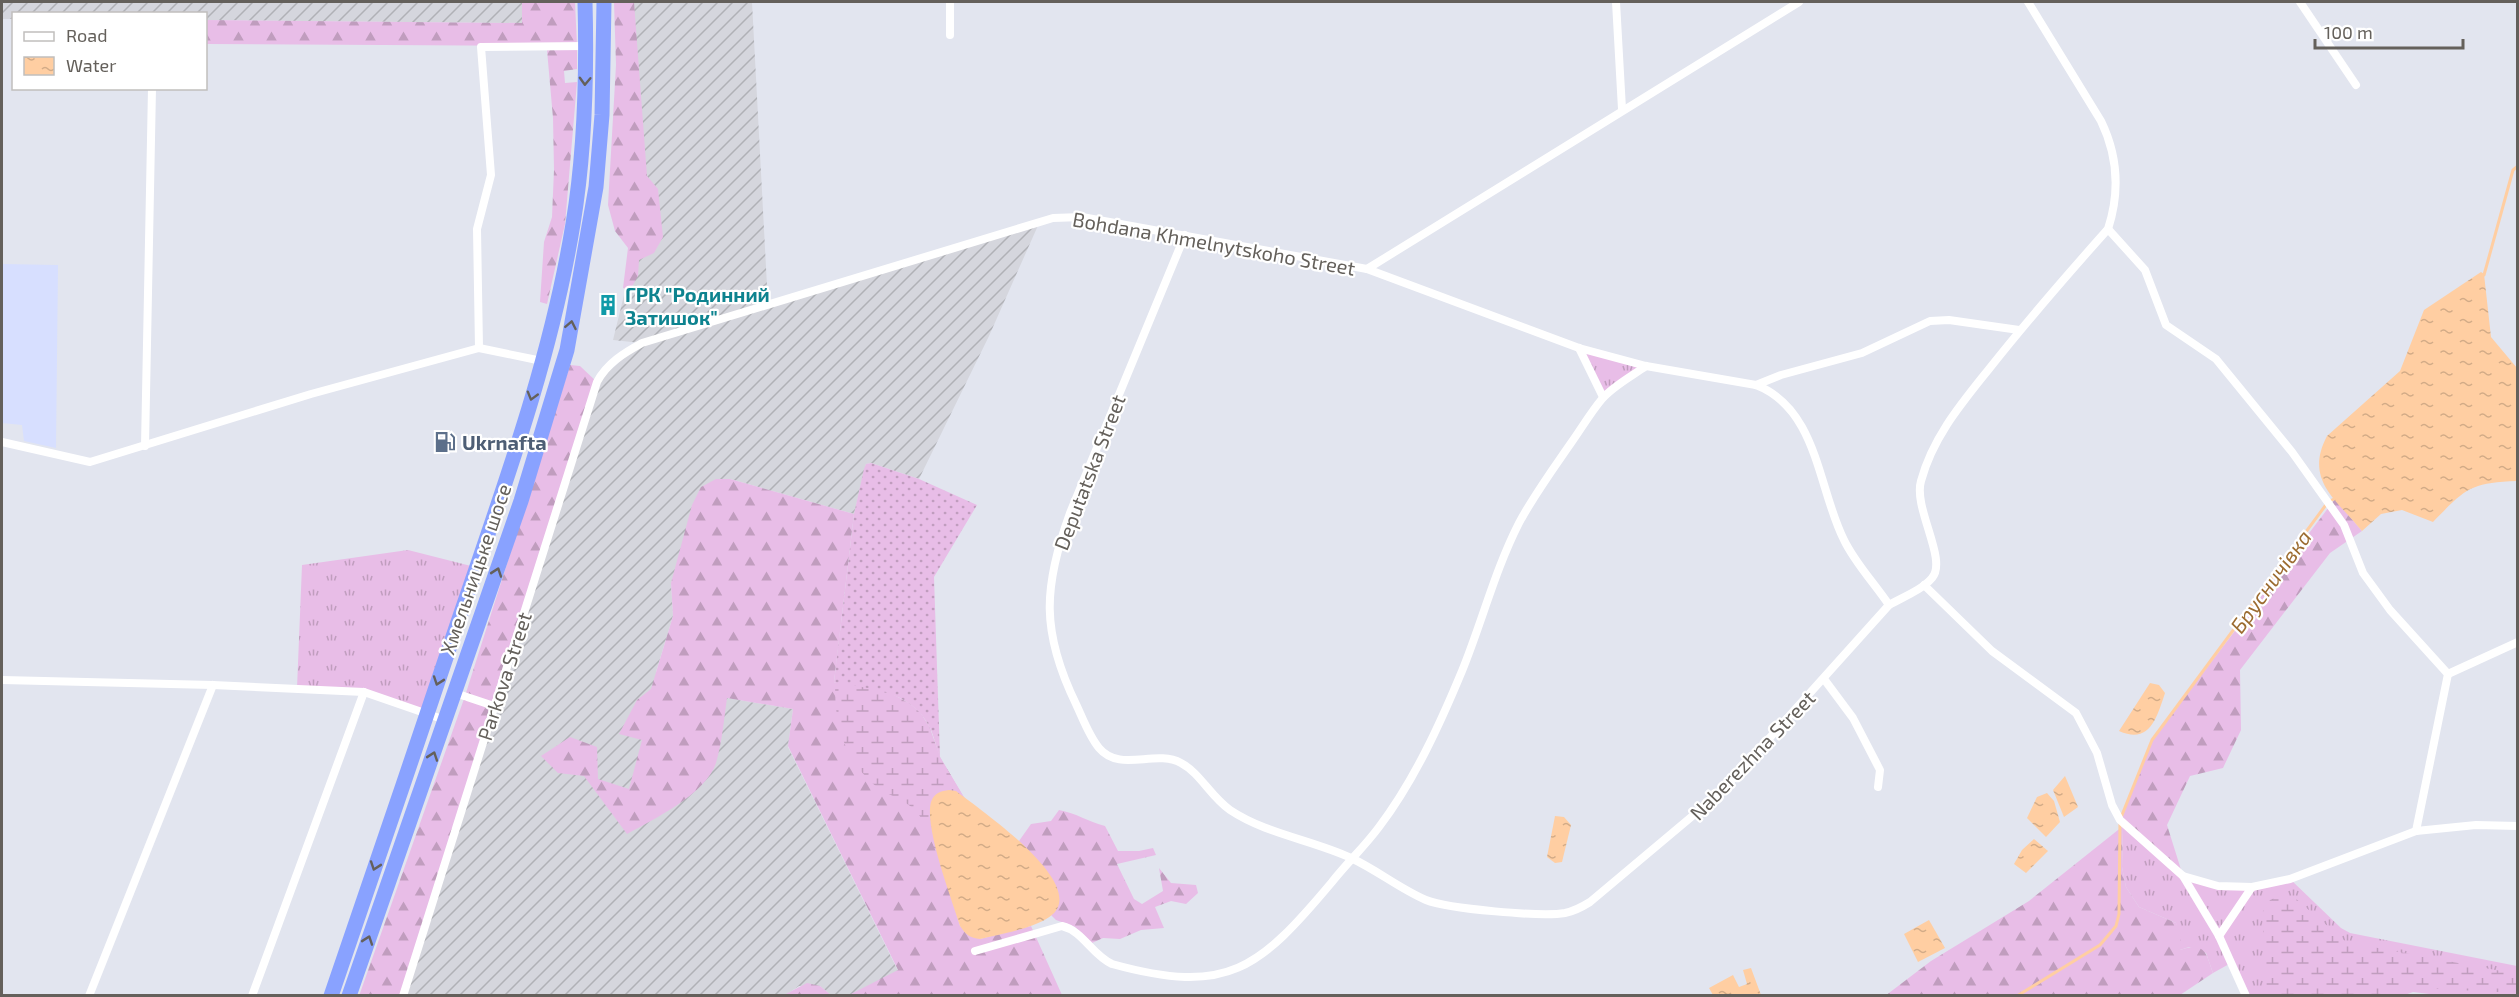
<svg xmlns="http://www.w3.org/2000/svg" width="2519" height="997" viewBox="0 0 2519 997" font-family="'Exo 2',sans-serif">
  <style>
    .commercial { fill: #d7dfff }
    .industrial { fill: url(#industrial-furrows) }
    .grass { fill: url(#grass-tufts) }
    .forest { fill: url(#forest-firs) }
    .wetland { fill: url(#wetland-marsh) }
    .garden { fill: url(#garden-dots) }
    .water { fill: url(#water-ripples) }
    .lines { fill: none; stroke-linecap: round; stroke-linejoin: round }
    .stream { stroke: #ffcea2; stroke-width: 3 }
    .street { stroke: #fff; stroke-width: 8 }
    .highway { stroke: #89a2ff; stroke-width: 15 }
    .oneway { stroke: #64605b }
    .labels { text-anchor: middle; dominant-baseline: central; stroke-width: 4.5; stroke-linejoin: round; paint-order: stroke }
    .street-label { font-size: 20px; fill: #64605b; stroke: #fff }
    .culture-label { font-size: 20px; font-weight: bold; fill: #0d838f; stroke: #fff; text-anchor: start }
    .service-label { font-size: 20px; font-weight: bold; fill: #4e5e75; stroke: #fff; text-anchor: start }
    .water-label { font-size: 21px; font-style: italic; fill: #9c6c31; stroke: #fff }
  </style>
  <defs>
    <pattern id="industrial-furrows" width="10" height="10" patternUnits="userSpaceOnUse" patternTransform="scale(1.5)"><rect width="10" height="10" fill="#d5d6dd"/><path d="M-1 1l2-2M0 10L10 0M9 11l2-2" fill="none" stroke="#b0b1b6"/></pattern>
    <pattern id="grass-tufts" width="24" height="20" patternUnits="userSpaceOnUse" patternTransform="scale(1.5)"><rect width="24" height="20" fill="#e8bde7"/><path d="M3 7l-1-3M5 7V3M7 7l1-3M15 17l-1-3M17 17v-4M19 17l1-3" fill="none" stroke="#c09dbe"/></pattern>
    <pattern id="forest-firs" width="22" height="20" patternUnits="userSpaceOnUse" patternTransform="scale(1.5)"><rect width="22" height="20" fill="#e8bde7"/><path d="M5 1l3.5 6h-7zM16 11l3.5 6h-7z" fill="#c09dbe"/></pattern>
    <pattern id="wetland-marsh" width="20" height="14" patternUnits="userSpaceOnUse" patternTransform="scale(1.5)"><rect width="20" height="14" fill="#e8bde7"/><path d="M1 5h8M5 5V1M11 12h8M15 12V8" fill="none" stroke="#c09dbe"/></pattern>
    <pattern id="garden-dots" width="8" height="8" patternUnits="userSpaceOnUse" patternTransform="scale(1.5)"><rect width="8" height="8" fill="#e8bde7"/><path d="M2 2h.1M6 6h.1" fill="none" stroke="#c09dbe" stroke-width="1.8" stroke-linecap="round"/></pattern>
    <pattern id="water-ripples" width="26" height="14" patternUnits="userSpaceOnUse" patternTransform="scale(1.5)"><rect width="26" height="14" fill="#ffcea2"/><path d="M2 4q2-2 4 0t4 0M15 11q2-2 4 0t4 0" fill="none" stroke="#d2ab87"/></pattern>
  </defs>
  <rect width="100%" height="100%" fill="#e2e5ef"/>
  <path class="commercial" d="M2,264L58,265L56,448L24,441L22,425L2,423Z"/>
  <g class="industrial">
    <path d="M2,2H522V23L206,20V14H14L13,19H2Z"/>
    <path d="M633,2H752L768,305L1040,221L989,336L919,479L871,463L866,464L854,514L730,479L671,583L673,616L656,672L727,698L793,709L788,747L898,971L849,996L831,995L820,986H799L784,996H403L597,382L641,343L613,340L624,295L630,249Z"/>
  </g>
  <g class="grass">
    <path d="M1579,348L1646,366L1603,397Z"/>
    <path d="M408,550L471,566L422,711L364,692L297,688L302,565Z"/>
    <path d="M2123,826L2183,876L2243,887L2290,879L2341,928L2350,933L2517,966V995L2445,996L2413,992L2402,996L2246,995L2231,963L2213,973L2206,953L2189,947L2180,950L2176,923L2139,907L2126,887L2122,867Z"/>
  </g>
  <g class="forest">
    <path d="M522,2H575L577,46L206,44V20L522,23Z"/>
    <path d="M614,2H634L647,176L658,189L663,237L654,253L639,260L638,276L630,290L623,288L628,248L615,231L608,205L616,65Z"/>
    <path d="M577,49V69L564,71L565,83L577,82L565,224L547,304L540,302L544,242L552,217L554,170L553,118L547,50Z"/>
    <path d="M570,365L580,366L597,382L403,995L359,996L465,696Z"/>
    <path d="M716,479H730L854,514L834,682L929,726L940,757L965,799L956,791L930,815L933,835L960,926L980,939L1031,926L1062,995H849L898,970L788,746L793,709L727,698C724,719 722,743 716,763C706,794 654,819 627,834L584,776L558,773L541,756L570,737L597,747L598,779L629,789L642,740L619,734L637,700L651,689L673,616L671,583L692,505L701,487Z"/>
    <path d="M2335,499L2362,531L2330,553L2240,670L2241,730L2223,768L2190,776L2167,825L2183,876L2120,820L2152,740Z"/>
    <path d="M1059,810C1076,813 1089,822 1105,826L1118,851H1139L1153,848L1156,855L1117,864L1134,899L1142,904L1163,891L1159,868L1171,883L1196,885L1198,893L1186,904L1171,901L1155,907L1164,928L1141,930L1120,939L1103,938L1092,943L1075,927L1056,920L1051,915L1057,909L1019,841L1031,824L1051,821Z"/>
    <path d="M2123,826L2122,867L2126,887L2139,907L2176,923L2181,936L2180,950C2205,941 2206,953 2213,973L2180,995L1885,996L1931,961L2029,901Z"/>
    <path d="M807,983L820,986L831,995H784Z"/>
  </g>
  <g class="wetland">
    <path d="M843,629L892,694L909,703L920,712L929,726L940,757L965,799L955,795L930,815L933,835L946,878C939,862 926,820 915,810C903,798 885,795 872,783C827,740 833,688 840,632Z"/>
    <path d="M2282,895L2295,898L2346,942L2517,974V993L2399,987L2375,995H2267L2262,913L2270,900Z"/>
  </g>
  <path class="garden" d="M871,463L919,479L977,505L934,577L940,757C936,747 934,735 929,726C911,690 868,689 834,682L854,514L864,469L866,464Z"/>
  <g class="water">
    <path d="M2481,272L2484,274L2491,337L2517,368V481C2470,483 2466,488 2433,522L2402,510L2381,514L2362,531C2336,499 2304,480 2327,436L2400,371L2424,310Z"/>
    <path d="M2150,683L2159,685L2165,693C2157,717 2150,745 2119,731Z"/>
    <path d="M2065,776L2078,807L2064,817L2053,790Z"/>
    <path d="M949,790L956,791C979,809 1076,875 1057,909C1047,927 999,934 980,939C970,938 966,935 960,926C952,900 924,827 931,802C934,793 941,791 949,790Z"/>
    <path d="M2047,793L2054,801L2060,822L2046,837L2027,818L2037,797Z"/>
    <path d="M1555,816L1564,817L1571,825L1562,862L1555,863L1547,857Z"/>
    <path d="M2034,839L2048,851L2026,873L2014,864L2022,850Z"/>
    <path d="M1929,920L1945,948L1918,962L1904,934Z"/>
    <path d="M1751,968L1761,995H1713L1709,988L1733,975L1739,987L1747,984L1743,970Z"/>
  </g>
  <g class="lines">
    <g class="stream">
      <path d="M2484,275L2513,170L2518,166"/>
      <path d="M2017,996L2100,945L2116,926L2119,914L2120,820L2152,740L2328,502L2338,497"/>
    </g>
    <g class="street">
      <path d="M1616,2L1622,109"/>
      <path d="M2300,2L2356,85"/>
      <path d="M950,35V2"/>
      <path d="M2108,229L2145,270L2166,325L2216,359L2292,452L2344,525L2363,573L2390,610L2448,674L2416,831"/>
      <path d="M1185,235L1070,513C1043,587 1041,632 1076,704C1083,719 1089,736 1099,748C1120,773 1155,749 1181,763C1200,773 1211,797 1230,810C1266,834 1312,840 1351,858C1377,870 1400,889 1426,900C1448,909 1542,917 1565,913C1575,911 1582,907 1590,902L1721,792L1889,605C1903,597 1922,590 1932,578C1948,560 1913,508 1921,481C1933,437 1961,404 1989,369C2027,321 2067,275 2108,229C2120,192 2118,156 2101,121L2028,2"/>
      <path d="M1367,269L1579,348L1646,366L1756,385C1818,409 1818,489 1844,540C1855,563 1875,584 1889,605"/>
      <path d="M479,348L477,229L491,175L481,47L586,46"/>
      <path d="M1579,348L1603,397"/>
      <path d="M1756,385L1781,375L1862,353L1930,321L1949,320L2019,330"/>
      <path d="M2,442L90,462L311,394L479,348L542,361"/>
      <path d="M145,446L152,88"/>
      <path d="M1924,585L1992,651L2076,713L2097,753L2112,805L2120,820L2183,876L2218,886L2252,887"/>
      <path d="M2448,674L2518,642"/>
      <path d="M1824,679L1853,718L1880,770L1878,787"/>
      <path d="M2,680L213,685L364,692L445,720"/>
      <path d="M455,693L494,706"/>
      <path d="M2183,876L2219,936L2246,996"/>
      <path d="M2219,936L2252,887L2290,879L2416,831L2476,825L2518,826"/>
      <path d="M975,951L1062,926C1083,931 1092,955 1112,964C1228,996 1259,969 1332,882C1347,863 1365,846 1379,827C1414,781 1440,724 1462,671C1482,622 1495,570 1519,523C1534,495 1553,469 1571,443C1581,429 1591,412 1602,399C1613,386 1632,376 1646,366"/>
      <path d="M89,996L213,685"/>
      <path d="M252,996L364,692"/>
      <path d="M403,996L597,382C607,363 624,353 642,343L1053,218L1082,217L1367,269L1799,2"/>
    </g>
    <g class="highway">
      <path d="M331,996C374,871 416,747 458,622C502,492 551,360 573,224C585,151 587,76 585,2"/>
      <path d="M349,996L521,501L567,350L596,187L602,115L604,2"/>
    </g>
  </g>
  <defs><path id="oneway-chevron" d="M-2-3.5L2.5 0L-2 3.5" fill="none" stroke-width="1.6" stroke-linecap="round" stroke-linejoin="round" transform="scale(1.5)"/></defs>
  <g class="oneway">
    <use href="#oneway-chevron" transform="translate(585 81) rotate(92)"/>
    <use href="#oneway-chevron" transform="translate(571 325) rotate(-79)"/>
    <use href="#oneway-chevron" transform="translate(532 396) rotate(106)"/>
    <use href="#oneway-chevron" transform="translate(497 572) rotate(-71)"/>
    <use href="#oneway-chevron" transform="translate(438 681) rotate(109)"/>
    <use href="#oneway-chevron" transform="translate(433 756) rotate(-71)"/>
    <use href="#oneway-chevron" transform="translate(375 866) rotate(109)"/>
    <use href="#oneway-chevron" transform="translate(368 940) rotate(-71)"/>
  </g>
  <defs>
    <symbol id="building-bare" viewBox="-9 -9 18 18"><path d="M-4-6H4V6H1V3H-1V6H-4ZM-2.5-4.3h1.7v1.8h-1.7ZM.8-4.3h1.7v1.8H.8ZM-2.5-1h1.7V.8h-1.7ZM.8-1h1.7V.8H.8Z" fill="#0f9aa8" stroke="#fff" stroke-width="2.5" paint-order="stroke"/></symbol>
    <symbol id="fuel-bare" viewBox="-9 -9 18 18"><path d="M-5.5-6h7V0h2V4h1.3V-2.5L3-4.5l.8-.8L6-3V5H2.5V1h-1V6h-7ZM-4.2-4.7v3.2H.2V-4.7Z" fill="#5c6f8a" stroke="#fff" stroke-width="2.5" paint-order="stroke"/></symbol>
  </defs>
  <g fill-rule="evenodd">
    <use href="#building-bare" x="593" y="290" width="30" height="30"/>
    <use href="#fuel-bare" x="430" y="427" width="30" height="30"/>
  </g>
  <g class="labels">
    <g class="street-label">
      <text transform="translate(1214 243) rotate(10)">Bohdana Khmelnytskoho Street</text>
      <text transform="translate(1089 472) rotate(-69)">Deputatska Street</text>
      <text transform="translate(475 569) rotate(-71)">Хмельницьке шосе</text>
      <text transform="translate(504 676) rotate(-72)">Parkova Street</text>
      <text transform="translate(1752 755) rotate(-46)">Naberezhna Street</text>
    </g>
    <g class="culture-label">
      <text x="625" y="294">ГРК "Родинний<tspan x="625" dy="23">Затишок"</tspan></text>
    </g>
    <g class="service-label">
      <text x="462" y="442">Ukrnafta</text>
    </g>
    <g class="water-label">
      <text transform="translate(2270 581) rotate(-54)">Брусничівка</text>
    </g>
  </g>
  <rect width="2519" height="997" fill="none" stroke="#64605b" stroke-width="6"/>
  <rect x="12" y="12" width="195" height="78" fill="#ffffff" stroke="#c1bfbd" stroke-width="1.5"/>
  <rect x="24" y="32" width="30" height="9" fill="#ffffff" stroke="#c1bfbd" stroke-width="1.5"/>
  <text x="66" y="42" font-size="18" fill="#64605b">Road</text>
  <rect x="24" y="57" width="30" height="18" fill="url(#water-ripples)" stroke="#c1bfbd" stroke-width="1.5"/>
  <text x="66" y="72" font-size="18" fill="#64605b">Water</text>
  <path d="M2315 39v9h148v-9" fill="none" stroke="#64605b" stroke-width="3"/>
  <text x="2324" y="39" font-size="18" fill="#64605b" stroke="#ffffff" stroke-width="4.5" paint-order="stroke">100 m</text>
</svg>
